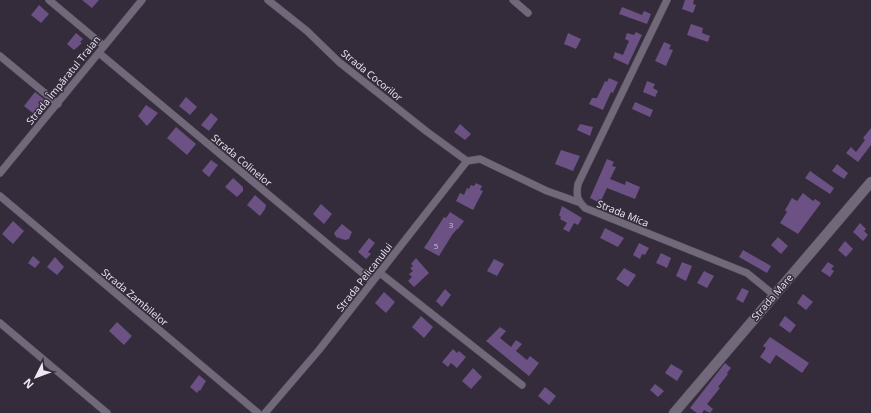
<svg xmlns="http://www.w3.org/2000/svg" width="871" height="413" viewBox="0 0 871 413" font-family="'Open Sans',sans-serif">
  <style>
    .building { fill: #6b5184 }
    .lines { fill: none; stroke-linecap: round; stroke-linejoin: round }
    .street-casing { stroke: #4e4754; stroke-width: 8 }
    .secondary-casing { stroke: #4e4754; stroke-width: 11 }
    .street { stroke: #71687a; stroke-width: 7 }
    .secondary { stroke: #71687a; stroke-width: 10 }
    .labels { text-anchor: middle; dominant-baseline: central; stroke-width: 3; stroke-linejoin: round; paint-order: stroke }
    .number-label { font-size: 8px; fill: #cdc3d7 }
    .street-label { font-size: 10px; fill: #eee9f3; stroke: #342c3b }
  </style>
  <rect width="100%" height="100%" fill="#342c3b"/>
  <g class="building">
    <path d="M82,0H99L92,8Z"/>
    <path d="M685,0H694L693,4L696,5L693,13L682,9Z"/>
    <path d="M39,5L49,14L41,23L31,15Z"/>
    <path d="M622,7L642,15L644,11L651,14L647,24L619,14Z"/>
    <path d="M691,24L703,28L702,33L710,36L708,42L687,35Z"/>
    <path d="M636,32L642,35L628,65L613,58L615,52L623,55L629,41L625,39L627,33L634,35Z"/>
    <path d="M76,33L83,39L80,42L82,43L74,50L67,44Z"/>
    <path d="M568,33L581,39L576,49L564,44Z"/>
    <path d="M664,42L671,45L669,49L673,50L666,66L655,61Z"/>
    <path d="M609,78L618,82L613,93L611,92L603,110L589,104L592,98H597L605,81L607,82Z"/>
    <path d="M647,81L655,84L653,88L658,91L655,97L643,92Z"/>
    <path d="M35,92L45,100L34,114L24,106Z"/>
    <path d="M186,97L197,107L190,115L179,106Z"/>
    <path d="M635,102L653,110L650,117L632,109Z"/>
    <path d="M146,105L158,113L147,126L138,116Z"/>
    <path d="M211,113L218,119L209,131L201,125Z"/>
    <path d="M460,124L471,134L465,140L454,132Z"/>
    <path d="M580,124L593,127L590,136L577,130Z"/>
    <path d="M176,127L196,144L187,155L167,138Z"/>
    <path d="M871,128V145L858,162L846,153L851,147L856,152L865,140L863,138Z"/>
    <path d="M561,150L580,156L573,171L555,164Z"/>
    <path d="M607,159L614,162L612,166L616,167L610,179L625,185L626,181L640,187L635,199L607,188L600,203L590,198Z"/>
    <path d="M211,160L218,165L209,177L202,171Z"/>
    <path d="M837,164L848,173L844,179L832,171Z"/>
    <path d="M810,171L834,188L830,194L805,178Z"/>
    <path d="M233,178L243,187V191L237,197L225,187Z"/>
    <path d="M476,183L482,186L480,190L483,191L473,210L456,201L460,193L464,195L467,188L469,189L471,185L474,186Z"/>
    <path d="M803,193L813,201L815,199L821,203L798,234L780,223L787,212L785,210L792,198L797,201Z"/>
    <path d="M255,195L266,205L265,209L260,216L247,205Z"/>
    <path d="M321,204L332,214L324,224L313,214Z"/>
    <path d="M562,206L582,218L578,225L574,223L569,232L563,229L567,223L560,219L561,217L559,215Z"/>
    <path d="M450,212L464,221L458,229H457L452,235L439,256L424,248L444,217L446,218Z"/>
    <path d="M13,221L24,231L13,244L2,234Z"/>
    <path d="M860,223L866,229L864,231L868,235L863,241L853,232Z"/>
    <path d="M342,224L352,232L349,239L345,240L336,237L334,233Z"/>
    <path d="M605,228L624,238L618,247L600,238Z"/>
    <path d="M778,237L788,246L781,254L771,245Z"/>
    <path d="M369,238L375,243L368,252L371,254L366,259L358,252Z"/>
    <path d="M845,241L853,249L846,257L838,250Z"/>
    <path d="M639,243L649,248L645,255L642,254L640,259L633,255Z"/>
    <path d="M743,250L771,266L767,273L739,257Z"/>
    <path d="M661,253L671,258L667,268L656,263Z"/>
    <path d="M33,256L40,262L35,268L28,263Z"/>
    <path d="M55,257L64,267L57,275L47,267Z"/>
    <path d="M416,258L429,273L414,287L408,281L412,277L409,274L413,271L410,268L413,266L411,264Z"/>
    <path d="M494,259L504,264L497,276L487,271Z"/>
    <path d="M682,262L692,266L686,281L676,276Z"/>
    <path d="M828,262L834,266L831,269L834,271L830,277L821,271Z"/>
    <path d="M624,268L636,275L628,287L616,279Z"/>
    <path d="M704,271L714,276L707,288L697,283Z"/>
    <path d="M742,288L749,291L743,303L736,299Z"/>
    <path d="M445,289L451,295L442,307L436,301Z"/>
    <path d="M384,292L395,302L386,313L375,303Z"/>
    <path d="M803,294L813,302L806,310L797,303Z"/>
    <path d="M421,316L433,327L424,338L412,327Z"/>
    <path d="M785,316L796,325L790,333L779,325Z"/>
    <path d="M117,322L132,336L124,345L109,331Z"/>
    <path d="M500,327L506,331L500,338L511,347L516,340L522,344L516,351L527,360L530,356L539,363L529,376L486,341Z"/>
    <path d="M770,337L809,363L802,373L776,355L770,364L760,357L766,348L763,346Z"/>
    <path d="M453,349L457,353L459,351L466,357L457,368L451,363L448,367L442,362Z"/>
    <path d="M725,363L731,368L727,373L728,374L718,387L720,388L707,404L713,409L710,413L704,410L702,413H697L690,408Z"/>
    <path d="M671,364L683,371L677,381L665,373Z"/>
    <path d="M473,368L482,377L471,389L462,381Z"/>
    <path d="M199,375L206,381L200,391L199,390L197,393L190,387Z"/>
    <path d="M655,384L664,391L658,397L650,390Z"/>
    <path d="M545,387L556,396L549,405L538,396Z"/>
  </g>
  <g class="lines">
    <defs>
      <g id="street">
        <path d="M49,0L104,46"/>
        <path d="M268,0L307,31L339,62L426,131L467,161"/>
        <path d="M513,0L528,13"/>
        <path d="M667,0L578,184C576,195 577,200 585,208L747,273L774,295"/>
        <path d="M99,53L372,281"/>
        <path d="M0,56L58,104"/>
        <path d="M0,173L142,0"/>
        <path d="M0,196L258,413"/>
        <path d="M380,273L522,385"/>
        <path d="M0,323L107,413"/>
        <path d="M265,413L319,350L467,161L480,159L547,191L578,202"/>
      </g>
      <path id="secondary" d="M674,413L871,182"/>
    </defs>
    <use href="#street" class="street-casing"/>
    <use href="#secondary" class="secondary-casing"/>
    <use href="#street" class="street"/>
    <use href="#secondary" class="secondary"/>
  </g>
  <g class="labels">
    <g class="number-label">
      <text x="451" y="224">3</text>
      <text x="436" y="245">5</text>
    </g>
    <g class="street-label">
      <text transform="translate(372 75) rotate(39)">Strada Cocorilor</text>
      <text transform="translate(63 80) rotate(-51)">Strada Împăratul Traian</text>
      <text transform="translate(242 160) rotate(40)">Strada Colinelor</text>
      <text transform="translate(623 213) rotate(22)">Strada Mica</text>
      <text transform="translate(364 277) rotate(-52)">Strada Pelicanului</text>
      <text transform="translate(135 297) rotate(40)">Strada Zambilelor</text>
      <text transform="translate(772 297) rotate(-49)">Strada Mare</text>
    </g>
  </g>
  <g transform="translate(36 377) rotate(228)" stroke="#342c3b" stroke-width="3" paint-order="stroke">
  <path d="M0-3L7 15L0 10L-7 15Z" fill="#eee9f3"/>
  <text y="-6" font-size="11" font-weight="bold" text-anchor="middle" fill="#eee9f3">N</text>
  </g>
</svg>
